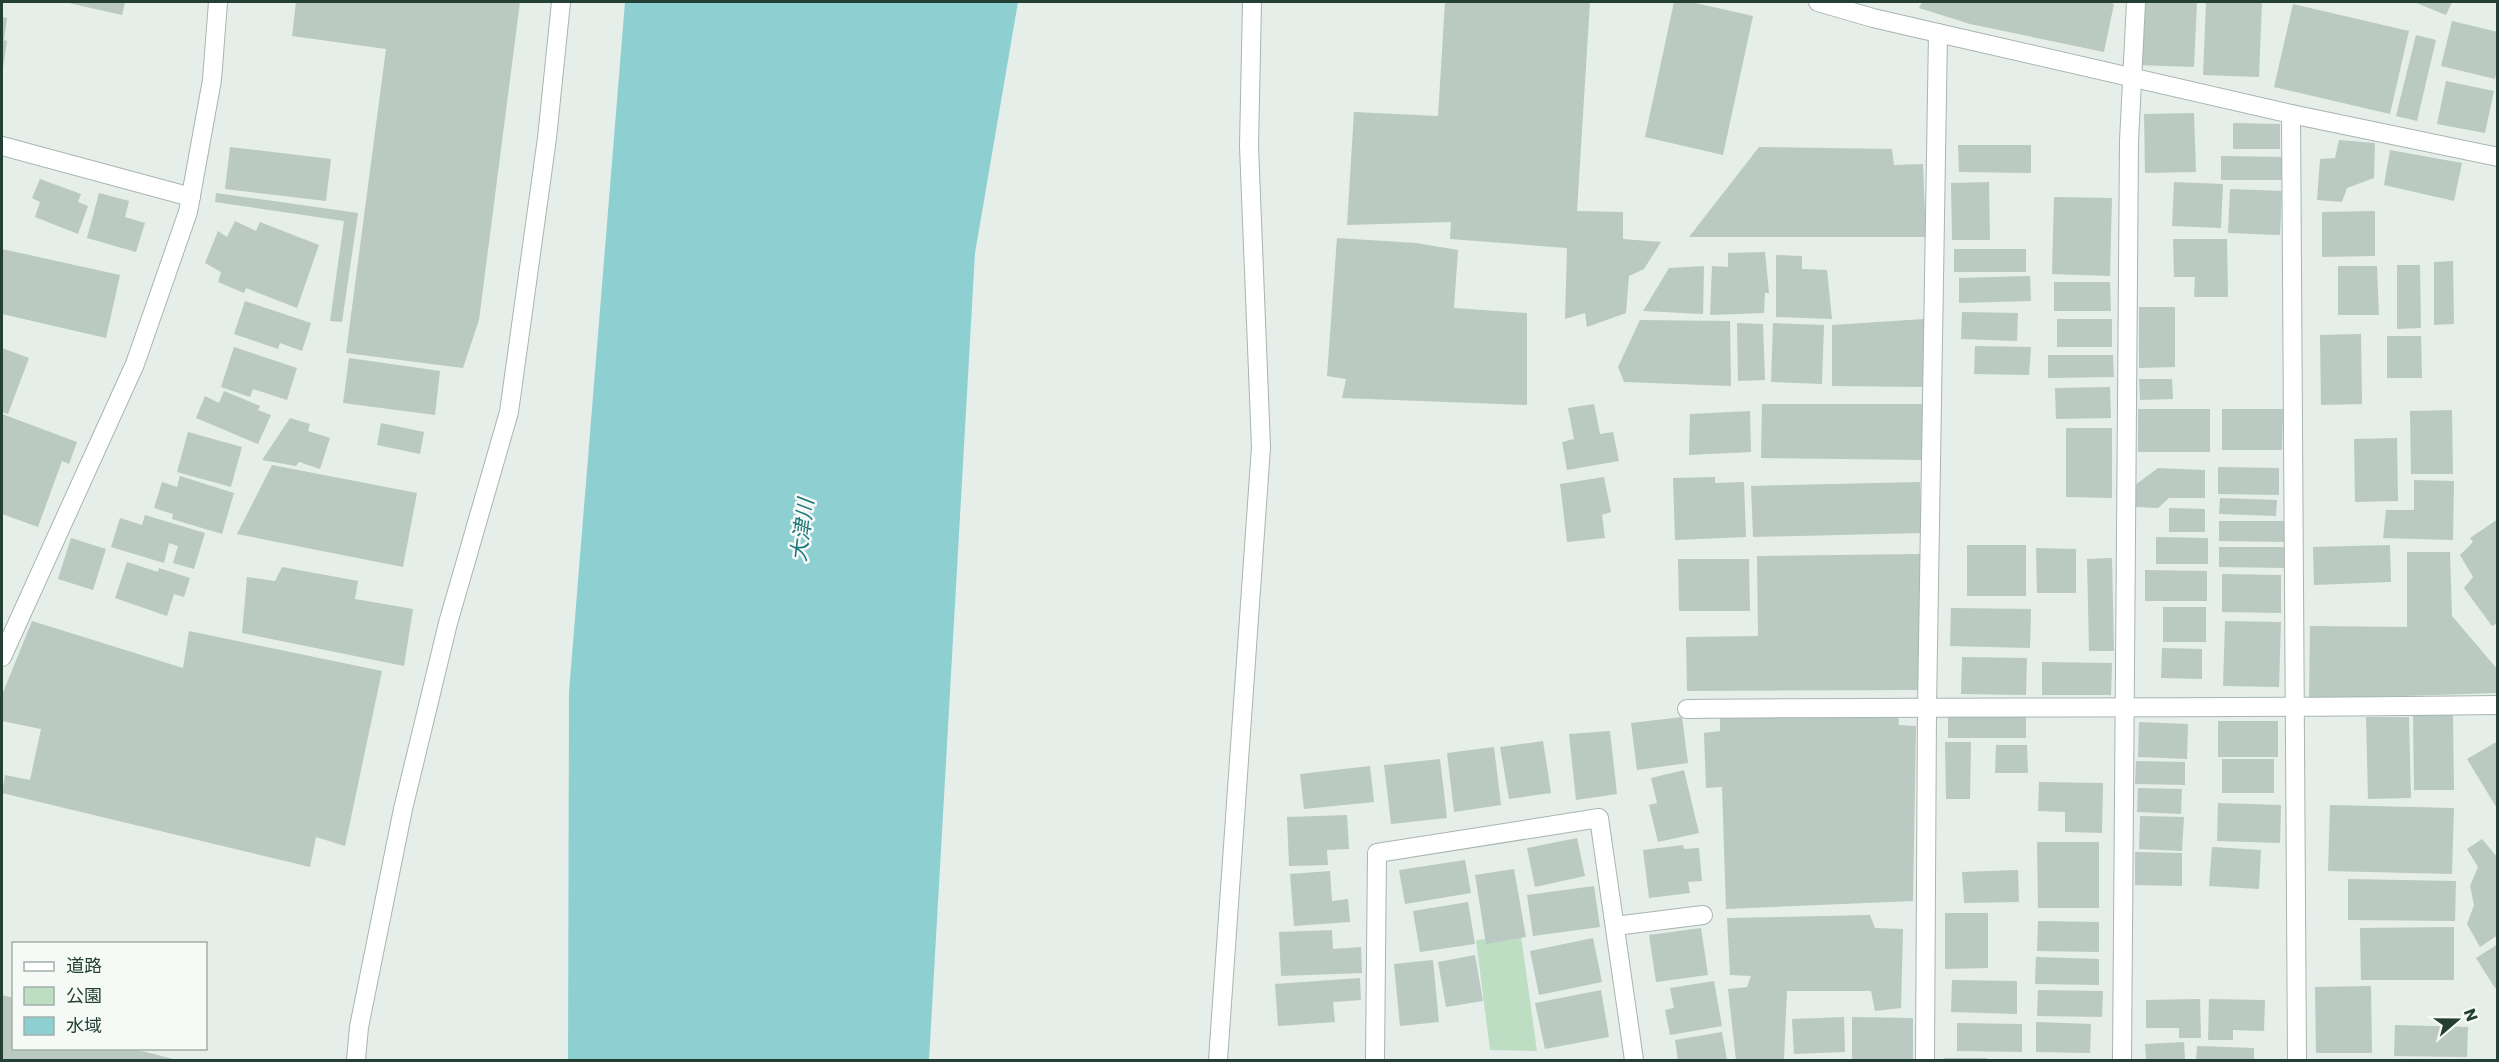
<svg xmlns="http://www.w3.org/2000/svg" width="2499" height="1062" viewBox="0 0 2499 1062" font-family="Poppins,'Noto Sans JP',sans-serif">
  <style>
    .green { fill: #bedec3 }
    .water { fill: #8ecfd2 }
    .building { fill: #bac9c1 }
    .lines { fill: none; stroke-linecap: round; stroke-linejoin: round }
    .minor-casing { stroke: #a7b6af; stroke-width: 20 }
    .tertiary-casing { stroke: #a7b6af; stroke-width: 20 }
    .minor { stroke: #fff; stroke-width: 18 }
    .tertiary { stroke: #fff; stroke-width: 18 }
    .labels { text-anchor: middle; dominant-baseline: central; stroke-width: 5; stroke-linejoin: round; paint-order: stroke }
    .water-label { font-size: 21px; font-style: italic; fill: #1d777c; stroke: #f5faf7 }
  </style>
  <rect width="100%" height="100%" fill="#e5eee9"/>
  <path class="green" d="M1521,936L1537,1051L1490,1050L1476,940Z"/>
  <path class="water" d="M625,2H1018L975,253L929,1060H568L569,692Z"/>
  <g class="building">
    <path d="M64,2H125L122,15Z"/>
    <path d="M296,2H520L479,320L463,368L346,353L386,49L292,36Z"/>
    <path d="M1445,2H1590L1577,211L1623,212V239L1661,242L1644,269L1629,276L1626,313L1587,327L1585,313L1565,319L1567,248L1450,239L1451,222L1347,225L1354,112L1438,116Z"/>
    <path d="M1674,2H1691L1753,16L1723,155L1645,137Z"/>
    <path d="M1922,2H2108L2114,4L2104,52L1970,24L1919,8Z"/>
    <path d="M2139,2H2197L2194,67L2136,65Z"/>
    <path d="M2206,2H2262L2259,77L2203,75Z"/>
    <path d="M2414,2H2452L2446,15Z"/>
    <path d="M2293,4L2409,31L2390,114L2274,87Z"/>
    <path d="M2,17L7,18L4,40L7,41L3,68Z"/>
    <path d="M2452,21L2498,32V67L2495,79L2441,66Z"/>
    <path d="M2416,35L2436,40L2417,121L2396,116Z"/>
    <path d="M2446,81L2494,91L2485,133L2437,124Z"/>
    <path d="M2194,113L2196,172L2145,173L2144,114Z"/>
    <path d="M2233,123L2280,124V149H2233Z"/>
    <path d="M2339,140L2375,143L2374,178L2347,188L2342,202L2317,200L2320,159L2335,158Z"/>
    <path d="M1958,145H2031V173L1959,172Z"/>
    <path d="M230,147L331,159L326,201L225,189Z"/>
    <path d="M1759,147L1892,149L1894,165L1923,164L1926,237H1689Z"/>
    <path d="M2390,150L2462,163L2454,201L2384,185Z"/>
    <path d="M2221,156L2286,157V180H2221Z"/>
    <path d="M40,179L81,194L78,202L88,206L78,234L35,217L40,202L32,198Z"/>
    <path d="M1989,182L1990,240H1952L1951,183Z"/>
    <path d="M2174,182L2223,184L2221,228L2172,226Z"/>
    <path d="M2230,189L2282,191L2280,235L2228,233Z"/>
    <path d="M99,193L129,201L125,217L145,223L136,252L87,238Z"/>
    <path d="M216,193L358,213L342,322L330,321L344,221L215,202Z"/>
    <path d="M2054,197L2112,198L2110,276L2052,274Z"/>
    <path d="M2375,211V256L2322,257V212Z"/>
    <path d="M235,221L256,231L260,222L319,245L297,308L246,288L244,293L218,282L221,272L205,263L218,231L227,237Z"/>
    <path d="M1337,238L1416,243L1458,250L1454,308L1527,313V405L1342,398L1346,379L1327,376Z"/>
    <path d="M2173,239H2227L2228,297H2194L2195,277H2174Z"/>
    <path d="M2,249L120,275L106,338L2,314Z"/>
    <rect x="1954" y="249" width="72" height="23"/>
    <path d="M1765,252L1769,293H1765L1764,313L1710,315L1712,266L1728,267V253Z"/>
    <path d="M1776,255L1802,256V269L1827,270L1832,319L1776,317Z"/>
    <path d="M2453,261L2454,324L2434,325V262Z"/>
    <path d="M2397,265H2420L2421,328L2397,329Z"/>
    <path d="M1704,266L1703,314L1643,311L1669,268Z"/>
    <path d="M2338,266H2377L2379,315H2338Z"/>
    <path d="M2030,276L2031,301L1959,303V278Z"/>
    <path d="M2054,282H2110L2111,311H2054Z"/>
    <path d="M245,301L311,323L302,351L280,343L278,349L234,334Z"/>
    <path d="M2139,307H2175V367L2139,368Z"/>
    <path d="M1962,312L2018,313L2017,341L1961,339Z"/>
    <path d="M1924,319V387L1832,386V325Z"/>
    <rect x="2057" y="319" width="55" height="28"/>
    <path d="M1640,320L1730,321L1731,386L1624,382L1618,367Z"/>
    <path d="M1737,323L1763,324L1765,380L1738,381Z"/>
    <path d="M1773,323L1824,325L1822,384L1771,382Z"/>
    <path d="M2361,334L2362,404L2321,405L2320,335Z"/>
    <path d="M2387,336H2421L2422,378H2387Z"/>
    <path d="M1975,346L2031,347L2029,375L1974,374Z"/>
    <path d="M234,347L297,368L287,400L253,389L250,397L221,387Z"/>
    <path d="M2,348L29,358L8,414L2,412Z"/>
    <path d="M2048,355H2113L2114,377L2048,378Z"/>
    <path d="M349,358L440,371L435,415L343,403Z"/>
    <path d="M2139,379H2172L2173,399L2140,400Z"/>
    <path d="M2110,387L2111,418L2056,419L2055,388Z"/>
    <path d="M224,391L260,406L258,410L271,415L258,444L196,418L205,396L219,403Z"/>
    <path d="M1594,404L1600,434L1613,432L1619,461L1567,470L1562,442L1574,439L1568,408Z"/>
    <path d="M1762,404H1923L1922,460L1761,458Z"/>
    <rect x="2138" y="409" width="72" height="43"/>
    <path d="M2222,409H2283L2282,450H2222Z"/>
    <path d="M2452,410L2453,474H2411L2410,411Z"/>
    <path d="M1750,411L1751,452L1689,455L1690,414Z"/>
    <path d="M2,414L77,442L69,464L62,461L38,527L2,514Z"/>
    <path d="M290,418L310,424L308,431L330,438L320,469L299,462L296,466L262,460Z"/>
    <path d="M381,423L424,432L420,454L377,445Z"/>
    <path d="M2066,428H2112V498L2066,497Z"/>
    <path d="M188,432L242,447L231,487L177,472Z"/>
    <path d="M2397,438L2398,501L2355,502L2354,439Z"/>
    <path d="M272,465L417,493L403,567L237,534Z"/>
    <path d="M2218,467L2279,468V495L2218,494Z"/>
    <path d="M2158,468L2205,470V498H2169L2158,508L2136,507L2135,485Z"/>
    <path d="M180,476L234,493L222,534L172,519L173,514L154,508L162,482L177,487Z"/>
    <path d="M1604,477L1611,512L1602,515L1605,538L1567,542L1560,484Z"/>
    <path d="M1715,477V483L1744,482L1746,537L1675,540L1673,478Z"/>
    <path d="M2414,480L2454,481L2453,540L2383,538L2386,510H2414Z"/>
    <path d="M1920,482L1922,533L1753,537L1751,486Z"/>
    <path d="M2220,498L2277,500L2276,516L2219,514Z"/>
    <path d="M2169,508L2205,509V532H2169Z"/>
    <path d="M145,515L205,533L194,569L173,563L178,546L169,543L164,563L111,547L120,518L142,525Z"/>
    <path d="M2498,519V623L2492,626L2464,588L2473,577L2460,555L2473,542L2470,538Z"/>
    <path d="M2219,521H2289V542L2219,541Z"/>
    <path d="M2156,537L2208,538V564H2156Z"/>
    <path d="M71,538L106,549L93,590L58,579Z"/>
    <rect x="1967" y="545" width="59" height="51"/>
    <path d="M2390,545L2391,582L2314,585L2313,547Z"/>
    <path d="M2219,547H2287V568L2219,567Z"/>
    <path d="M2036,548L2076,549V593H2037Z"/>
    <path d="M2407,552H2450L2452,616L2498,670V693L2309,699L2310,626L2407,627Z"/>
    <path d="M1920,554L1922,690L1687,691L1686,637L1758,636L1757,556Z"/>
    <path d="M2112,558L2114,651H2089L2087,559Z"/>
    <path d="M1678,559H1749L1750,611H1679Z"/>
    <path d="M127,562L158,572L159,568L190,578L184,597L174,594L167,616L115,598Z"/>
    <path d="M282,567L358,581L355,599L413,609L404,666L242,633L247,577L275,581Z"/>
    <path d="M2145,570L2207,571V601H2145Z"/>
    <path d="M2222,574L2281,575V613L2222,612Z"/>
    <rect x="2163" y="607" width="43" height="35"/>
    <path d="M1951,608L2031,609L2030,648L1950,646Z"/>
    <path d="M32,621L183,668L189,631L382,671L345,846L316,837L310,867L2,793L5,775L30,780L41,729L2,721V695Z"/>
    <path d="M2225,621L2281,622L2279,687L2223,686Z"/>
    <path d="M2162,648L2202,649V679L2161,678Z"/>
    <path d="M1962,657L2027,658L2026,695L1961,694Z"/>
    <path d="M2042,662L2112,663L2111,695H2042Z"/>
    <path d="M1948,713L2026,714V738H1948Z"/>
    <path d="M1898,714L1899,725L1916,726L1913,901L1726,909L1722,787L1706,788L1704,733L1720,731V716Z"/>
    <path d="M2413,715H2453L2454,790H2414Z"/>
    <path d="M1682,717L1688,763L1637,770L1631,723Z"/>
    <path d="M2366,717H2409L2411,798L2368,799Z"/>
    <rect x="2218" y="721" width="60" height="36"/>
    <path d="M2139,722L2188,724L2187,759L2138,757Z"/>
    <path d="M1610,731L1617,794L1576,800L1569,734Z"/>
    <path d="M1543,741L1551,793L1509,799L1500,747Z"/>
    <path d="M2498,741V810L2467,759Z"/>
    <path d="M1945,742H1971L1970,799H1946Z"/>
    <path d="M1996,745H2027L2028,773H1995Z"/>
    <path d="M1494,747L1501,805L1454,812L1447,753Z"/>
    <path d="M1440,759L1447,818L1391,824L1384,765Z"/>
    <rect x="2222" y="759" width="52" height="34"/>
    <path d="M2136,761L2185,762V785L2135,784Z"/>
    <path d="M1370,766L1374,802L1304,809L1300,774Z"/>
    <path d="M1684,770L1699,833L1658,842L1649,805L1657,803L1651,778Z"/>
    <path d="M2039,782L2103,783L2102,833L2065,832V812L2038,811Z"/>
    <path d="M2138,788L2182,789L2181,814L2137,812Z"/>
    <path d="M2218,803L2281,805L2280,843L2217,841Z"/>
    <path d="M2330,805L2454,808L2452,874L2328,871Z"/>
    <path d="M1347,815L1349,849L1327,850L1328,865L1289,866L1287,817Z"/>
    <path d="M2140,816L2184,817L2182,851L2139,849Z"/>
    <path d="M1577,838L1585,876L1535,887L1527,848Z"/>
    <path d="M2482,839L2498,858V935L2480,947L2467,924L2474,905L2470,886L2478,867L2467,849Z"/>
    <path d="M2037,842H2099V908H2038Z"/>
    <path d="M1683,845L1684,849L1699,848L1702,881L1688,882L1690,893L1649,898L1643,850Z"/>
    <path d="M2212,847L2261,850L2259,889L2209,886Z"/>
    <path d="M2135,852L2182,853V886L2135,885Z"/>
    <path d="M1465,860L1471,893L1405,904L1399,870Z"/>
    <path d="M1514,869L1526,937L1486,944L1475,875Z"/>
    <path d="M2018,870L2019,902L1964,903L1962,872Z"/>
    <path d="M1330,871L1332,901L1348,899L1350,922L1294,926L1290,874Z"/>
    <path d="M2348,879L2456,881L2455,921L2348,920Z"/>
    <path d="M1594,886L1600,927L1533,936L1527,895Z"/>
    <path d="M1468,902L1475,944L1420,952L1413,911Z"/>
    <path d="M1945,913H1988V968L1945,969Z"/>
    <path d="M1870,915L1875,928L1903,929L1901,1008L1875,1011L1871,991H1787L1784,1060H1736L1728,989L1747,987L1751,976L1730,975L1727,918Z"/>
    <path d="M2038,921L2099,922V952L2037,951Z"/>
    <path d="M2454,927V980H2361L2360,928Z"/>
    <path d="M1701,928L1708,975L1656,982L1649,935Z"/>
    <path d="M1332,930L1333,949L1361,947L1362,973L1281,976L1279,932Z"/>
    <path d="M1593,938L1602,982L1539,995L1530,951Z"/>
    <path d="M2498,944V986L2495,988L2476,958Z"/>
    <path d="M1475,955L1483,1001L1446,1007L1438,962Z"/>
    <path d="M2036,957L2099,959V985L2035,984Z"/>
    <path d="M1433,960L1439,1022L1400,1026L1394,964Z"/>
    <path d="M1360,978L1361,1000L1333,1002L1335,1022L1278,1026L1275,984Z"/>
    <path d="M1952,980L2017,981V1014L1951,1012Z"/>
    <path d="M1714,981L1722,1026L1670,1035L1665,1010L1674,1008L1670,988Z"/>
    <path d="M2371,986L2372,1053H2316L2315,987Z"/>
    <path d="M1601,990L1609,1037L1545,1049L1535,1003Z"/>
    <path d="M2038,990L2103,991L2102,1017L2037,1016Z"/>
    <path d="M2,995L14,998V1048H130L177,1060H2Z"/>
    <path d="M2200,999L2201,1038H2179V1028H2146V1000Z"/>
    <path d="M2209,999L2265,1000L2264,1031L2233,1030V1040H2208Z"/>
    <path d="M1844,1017L1845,1052L1794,1054L1792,1019Z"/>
    <path d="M1852,1017L1913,1018V1060H1852Z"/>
    <path d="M2036,1022L2091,1024L2090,1053L2036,1052Z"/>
    <path d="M1957,1023L2022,1024V1052L1957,1051Z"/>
    <path d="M2395,1025L2468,1027L2467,1057L2394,1056Z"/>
    <path d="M1722,1032L1727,1060H1678L1675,1040Z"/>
    <path d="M2184,1042L2185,1060H2146L2145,1044Z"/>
    <path d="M2197,1046L2254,1048V1060H2196Z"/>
    <rect x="1944" y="1058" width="43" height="2"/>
  </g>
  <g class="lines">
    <defs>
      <g id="minor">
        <path d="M1818,2L1873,18L1938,33L2291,114L2498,157"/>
        <path d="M2291,114L2297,1060"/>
        <path d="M2,146L191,197"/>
        <path d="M2,657L135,364L188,212L212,80L218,2"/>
        <path d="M1687,709C1957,706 2227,709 2498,705"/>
        <path d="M1615,926L1703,915"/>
        <path d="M356,1060L359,1027L403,809L448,623L509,412L547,138L561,2"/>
        <path d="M1375,1060L1377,853L1599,818L1634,1060"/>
        <path d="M1925,1060L1927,707L1938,33"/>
        <path d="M2122,1060L2129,141L2136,2"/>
      </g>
      <path id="tertiary" d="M1218,1060L1261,447L1249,146L1252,2"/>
    </defs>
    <use href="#minor" class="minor-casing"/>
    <use href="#tertiary" class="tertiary-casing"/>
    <use href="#minor" class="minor"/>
    <use href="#tertiary" class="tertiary"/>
  </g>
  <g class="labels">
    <g class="water-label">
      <text transform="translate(802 530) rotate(-83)">大津川</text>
    </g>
  </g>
  <rect width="2499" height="1062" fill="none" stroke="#244035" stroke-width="6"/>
  <rect x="12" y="942" width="195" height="108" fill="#f5faf7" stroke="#a1b0a9" stroke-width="1.5"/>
  <rect x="24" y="962" width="30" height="9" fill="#ffffff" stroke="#a1b0a9" stroke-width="1.5"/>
  <text x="66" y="972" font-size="18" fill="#244035">道路</text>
  <rect x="24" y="987" width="30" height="18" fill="#bedec3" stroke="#a1b0a9" stroke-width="1.5"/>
  <text x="66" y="1002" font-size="18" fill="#244035">公園</text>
  <rect x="24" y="1017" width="30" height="18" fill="#8ecfd2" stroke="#a1b0a9" stroke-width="1.5"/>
  <text x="66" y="1032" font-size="18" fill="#244035">水域</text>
  <g transform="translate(2457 1020) rotate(70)" stroke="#f5faf7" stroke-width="4.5" paint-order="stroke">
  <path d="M0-4.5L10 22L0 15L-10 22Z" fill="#244035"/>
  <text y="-9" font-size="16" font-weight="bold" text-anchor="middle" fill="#244035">N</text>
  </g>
</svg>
